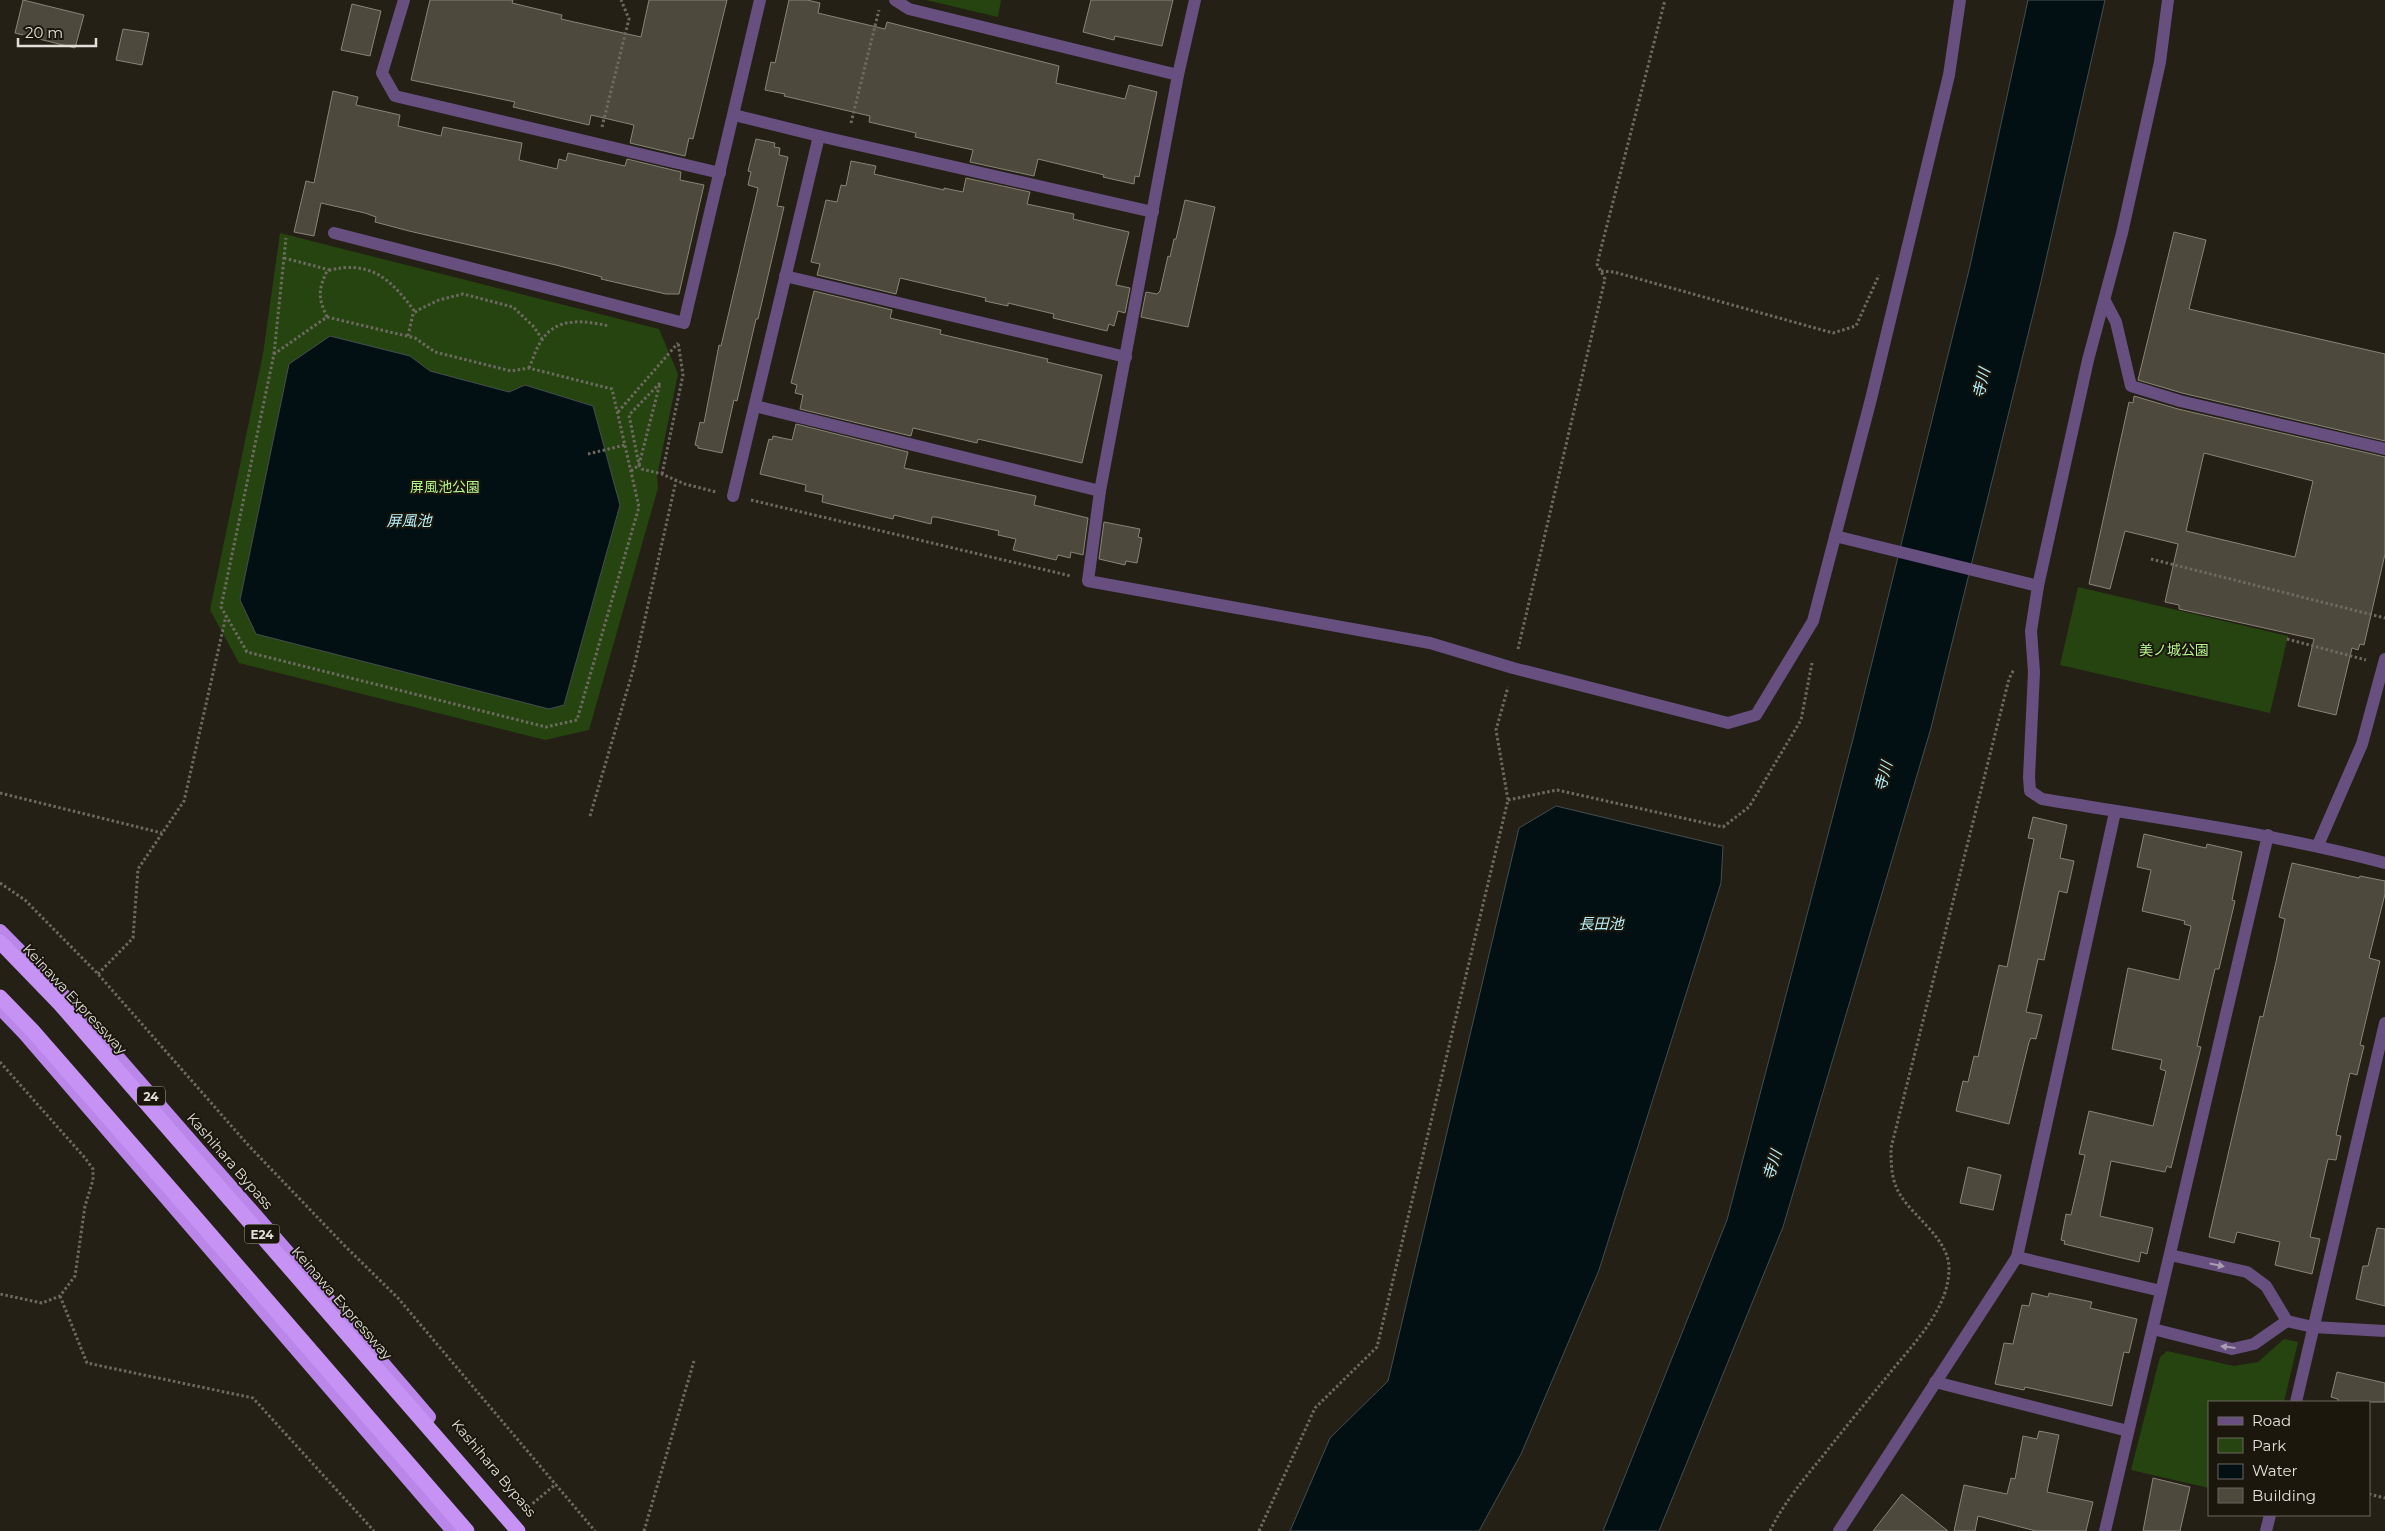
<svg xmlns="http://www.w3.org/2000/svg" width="2385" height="1531" viewBox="0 0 2385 1531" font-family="Montserrat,'Noto Sans JP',sans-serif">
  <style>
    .green { fill: #26440f }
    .water { fill: #021014; stroke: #454e4f }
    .building { fill: #4d493d; stroke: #898478; fill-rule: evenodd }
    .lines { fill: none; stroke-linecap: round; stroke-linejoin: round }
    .path { stroke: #6e6a62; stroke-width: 3; stroke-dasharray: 2.5 2.5; stroke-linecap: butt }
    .minor { stroke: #674f7f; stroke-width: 12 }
    .trunk { stroke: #ba86ea; stroke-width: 14 }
    .motorway { stroke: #c693f4; stroke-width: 15 }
    .trunk-bridge { stroke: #ba86ea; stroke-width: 14 }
    .motorway-bridge { stroke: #c693f4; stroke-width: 15 }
    .oneway { fill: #aa9eb0 }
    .labels { text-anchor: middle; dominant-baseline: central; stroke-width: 4; stroke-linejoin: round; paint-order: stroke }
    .shield { fill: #1b170d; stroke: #a6a39b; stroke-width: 1 }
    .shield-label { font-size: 12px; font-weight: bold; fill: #e1dfd8 }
    .park-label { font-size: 14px; fill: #b5f58c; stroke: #1b170d }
    .street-label { font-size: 14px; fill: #e1dfd8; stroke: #1b170d }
    .water-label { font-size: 15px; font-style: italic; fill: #b6effc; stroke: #1b170d }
  </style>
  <rect width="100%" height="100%" fill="#242016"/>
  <g class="green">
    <path d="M926,0H1001L998,17Z"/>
    <path d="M280,233L659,329L678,374L657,476L658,488L589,730L545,740L239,663L210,610L263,354Z"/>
    <path d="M2078,587L2288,636L2270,713L2060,665Z"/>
    <path d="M2284,1339L2298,1342L2284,1402H2209V1488L2131,1470L2160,1357L2167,1351L2234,1366L2258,1362Z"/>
  </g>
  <g class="water">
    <path d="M2028,0H2105L2040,286L1931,728L1783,1227L1659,1531H1603L1727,1220L1853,739L1970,266Z"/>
    <path d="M330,336L410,356L430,371L509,392L525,385L593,406L620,505L564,705L549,709L256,634L240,600L289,364Z"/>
    <path d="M1556,806L1723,846L1721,883L1599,1270L1521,1454L1479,1531H1290L1330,1438L1388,1381L1519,828Z"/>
  </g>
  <g class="building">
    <path d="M23,0L84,15L75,48L15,33Z"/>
    <path d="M430,0H513L512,3L562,15L561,19L641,37L649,0H727L693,139L689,138L685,156L630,143L634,125L591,115L589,125L513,107L515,102L411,80Z"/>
    <path d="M789,0H807L820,3L818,13L885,29L887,22L1059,66L1056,83L1125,99L1129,85L1157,92L1139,177L1135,176L1134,184L1103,177L1104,175L1038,159L1034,176L970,162L973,150L915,137L916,133L869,122L870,116L784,96L785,94L765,90L771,62L775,63Z"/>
    <path d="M1091,0H1173L1162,46L1115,36L1114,40L1083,32Z"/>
    <path d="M352,4L381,11L370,56L341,50Z"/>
    <path d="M123,29L149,33L142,65L116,60Z"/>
    <path d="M333,91L358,97L356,105L400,115L398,126L441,136L443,127L522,143L519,160L557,169L559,159L566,161L568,153L625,166L627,159L681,172L680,180L704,185L679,294H666L601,279L602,277L556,265L409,231L375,222L376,217L365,213L321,203L314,236L294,232L306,181L314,183Z"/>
    <path d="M756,139L775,143L774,147L780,148L779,155L788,157L777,206L784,207L758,319H756L737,401L734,400L722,453L698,448V446L695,445L700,422L704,423L719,345L721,346L758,188L748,185L751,172L748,171Z"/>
    <path d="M851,161L876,166L874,174L944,190V188L963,192L966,178L1030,192L1027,204L1074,214L1073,219L1129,232L1116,285L1130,288L1125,313L1118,311L1114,326L1109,324L1107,331L1053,318L1054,314L1008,303V306L985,301L986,298L900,278L896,294L817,275L820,264L811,262L826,200L837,202L841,185L846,186Z"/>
    <path d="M1185,200L1215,207L1188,327L1141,317L1146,292L1157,294L1160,291L1168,256L1170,257L1174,239H1176Z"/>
    <path d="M2174,232L2206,240L2189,309L2385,354V441L2182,393L2138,380Z"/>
    <path d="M814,291L892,310L890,318L941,330L940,334L1048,359L1047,362L1102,375L1082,463L978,439L977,443L913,428L911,436L800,409L803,395L795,393L797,385L791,383Z"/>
    <path d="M2134,396L2178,409L2385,457V554L2364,645L2360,644L2358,650L2352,648L2336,715L2298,706L2314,639L2179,609V605L2165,602L2178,544L2125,531L2110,589L2089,584L2129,402L2133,403ZM2204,453L2313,481L2295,557L2186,531Z"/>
    <path d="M796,424L908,452L904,468L1036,496L1034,505L1088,518L1083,555L1071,552L1070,558L1058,555L1056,560L1013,550L1016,539L998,535L999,531L936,517H932L931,524L894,515L893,519L822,502L823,495L805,491L806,485L760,474L769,439L772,440L773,436L792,440Z"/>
    <path d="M1104,522L1140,529L1138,537L1142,538L1137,563L1126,561L1125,565L1099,559Z"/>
    <path d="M2033,817L2067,825L2060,858L2074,861L2067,893L2059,891L2044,960L2038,959L2026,1012L2042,1015L2036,1039L2031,1038L2029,1042L2009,1124L1956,1111L1963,1081L1968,1082L1974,1056L1978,1057L1999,965L2007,967L2034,839L2028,838Z"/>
    <path d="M2144,834L2206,848L2207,844L2242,852L2232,900L2235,901L2219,969H2215L2197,1046L2201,1047L2171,1168L2167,1166L2165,1172L2111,1161L2100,1216L2153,1228L2147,1254L2141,1252L2139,1262L2064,1244L2065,1241L2061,1240L2066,1214L2071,1215L2085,1155L2079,1154L2089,1111L2153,1126L2166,1071L2160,1069L2162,1060L2112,1049L2128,968L2179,980L2191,926L2184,924L2185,921L2142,911L2151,870L2137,867Z"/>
    <path d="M2292,863L2359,878L2360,876L2385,881V894L2369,958L2380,961L2360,1045L2364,1046L2357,1075L2350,1073L2336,1135L2341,1136L2336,1160L2328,1159L2310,1237L2320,1239L2312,1274L2275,1265L2280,1242L2237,1232L2234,1243L2209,1237L2260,1016L2263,1017L2276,962L2285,919L2279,917Z"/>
    <path d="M1968,1167L2001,1175L1993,1210L1960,1203Z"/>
    <path d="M2377,1228L2385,1229V1306L2356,1299L2363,1266H2368Z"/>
    <path d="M2032,1293L2048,1297L2049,1293L2092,1302L2090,1308L2137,1319L2129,1353L2124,1352L2112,1406L2025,1387L2024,1390L1995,1384L2004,1343L2013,1344L2022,1305L2029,1306Z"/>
    <path d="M2337,1372L2385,1383V1402H2338V1399L2331,1397Z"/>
    <path d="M2039,1431L2059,1435L2047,1492L2093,1502L2086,1531H2036L1978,1516L1975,1531H1954L1964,1485L2007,1494L2011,1478L2015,1479L2023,1436L2037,1439Z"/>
    <path d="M2153,1478L2190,1487L2180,1531H2143Z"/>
    <path d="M1902,1494L1948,1531H1873Z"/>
  </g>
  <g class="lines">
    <g class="path">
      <path d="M851,123L879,10"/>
      <path d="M602,127L629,19L621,0"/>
      <path d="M284,258L330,270"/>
      <path d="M1601,271L1614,272L1833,333L1856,326L1879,275"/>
      <path d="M327,317L415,338L435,352L511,371L529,368L612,389L639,507L577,720L546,727L247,652L221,607L274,354Z"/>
      <path d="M327,317C318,298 318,290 327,271C370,259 391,279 415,312"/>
      <path d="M408,336L413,314L418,310L439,300L463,294L513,307L534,327L542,339"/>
      <path d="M274,354L286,238"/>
      <path d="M529,368C533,359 536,348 542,340C557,316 586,321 609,326"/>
      <path d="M660,383L629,415L639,465L642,469L662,474L685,484L716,492"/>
      <path d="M618,412L678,343"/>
      <path d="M588,454L625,445"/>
      <path d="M631,471L639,465L660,383"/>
      <path d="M662,474L683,375L678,342"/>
      <path d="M751,500L1071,576"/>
      <path d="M2151,559L2385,618"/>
      <path d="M2287,639L2366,660"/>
      <path d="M1518,649L1605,279L1597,264L1665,0"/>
      <path d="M0,793L162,833"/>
      <path d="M1508,800L1557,790L1723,827L1749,807L1801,720L1812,663"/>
      <path d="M590,816L634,667L676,481"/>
      <path d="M0,883L25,900L98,974L249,1146L344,1245L398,1298L595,1531"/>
      <path d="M98,974L133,938L138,869L184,801L226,616"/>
      <path d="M0,1062L85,1158L93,1169V1180L85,1206L75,1276L60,1296L42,1303L0,1294"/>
      <path d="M60,1296L87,1363L253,1398L374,1531"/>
      <path d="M2369,1494L2385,1498"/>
      <path d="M525,1510L556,1484"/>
      <path d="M644,1531L694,1361"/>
      <path d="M1259,1531L1315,1408L1377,1347L1508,800L1496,730L1508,687"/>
      <path d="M1770,1531C1783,1504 1803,1480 1822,1457C1844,1429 1867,1401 1889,1374C1913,1344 1950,1308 1949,1267C1948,1239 1914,1217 1901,1196C1891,1181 1891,1164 1891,1148L2009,679L2014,669"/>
    </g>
    <g class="minor">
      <path d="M404,0L382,73L395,96L720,173"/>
      <path d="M895,0L909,9L1178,75"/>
      <path d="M1195,0L1178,75L1100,491L1088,581L1430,643L1513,668L1728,723L1756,715L1813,621L1871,399L1949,75L1960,0"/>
      <path d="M2168,0L2160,62L2122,233L2088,360L2038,586L2031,631L2034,672L2029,777L2030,791L2042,799C2157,818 2272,833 2385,863"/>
      <path d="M734,115L819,136L1153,212"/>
      <path d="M334,233L684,323L760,0"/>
      <path d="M785,276L1126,357"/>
      <path d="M2105,301L2116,322L2131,386L2180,401L2385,449"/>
      <path d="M755,406L1100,491"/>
      <path d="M733,496L819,136"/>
      <path d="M1835,536L2038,586"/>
      <path d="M2318,845L2362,744L2385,659"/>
      <path d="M2017,1257L2161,1291"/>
      <path d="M2287,1321L2313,1327L2385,1331"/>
      <path d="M2153,1329L2232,1349L2254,1344L2287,1321L2266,1286L2247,1272L2170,1255"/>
      <path d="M1935,1382L2128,1431"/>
      <path d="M2296,1402L2385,1023"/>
      <path d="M1839,1531L2017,1257L2115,812"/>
      <path d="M2105,1531L2268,835"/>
      <path d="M2266,1531L2270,1515"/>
    </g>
    <g class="trunk">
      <path d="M0,931L67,999L298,1264"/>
      <path d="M0,1008L25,1034L453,1531"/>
    </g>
    <path class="motorway" d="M0,997L32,1030L190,1211L467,1531"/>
    <path class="trunk-bridge" d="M298,1264L429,1417"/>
    <path class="motorway-bridge" d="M0,942L60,1004L518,1531"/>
  </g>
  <defs><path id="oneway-solid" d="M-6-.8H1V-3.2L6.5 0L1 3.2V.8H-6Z" transform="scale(1.25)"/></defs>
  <g class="oneway">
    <use href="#oneway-solid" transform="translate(2217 1265) rotate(12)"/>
    <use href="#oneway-solid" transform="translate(2228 1347) rotate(-173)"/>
  </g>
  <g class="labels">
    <g class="shield">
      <rect x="137" y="1086.5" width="28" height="19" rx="4"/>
      <rect x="244.5" y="1224.5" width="35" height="19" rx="4"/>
    </g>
    <g class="shield-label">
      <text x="151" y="1096">24</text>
      <text x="262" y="1234">E24</text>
    </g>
    <g class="park-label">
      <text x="445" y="487">屏風池公園</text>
      <text x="2174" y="650">美ノ城公園</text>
    </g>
    <g class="street-label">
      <text transform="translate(75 999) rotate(47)">Keinawa Expressway</text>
      <text transform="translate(230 1161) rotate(49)">Kashihara Bypass</text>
      <text transform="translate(342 1303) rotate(49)">Keinawa Expressway</text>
      <text transform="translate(494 1468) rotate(50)">Kashihara Bypass</text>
    </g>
    <g class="water-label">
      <text transform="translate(1981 383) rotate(-76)">寺川</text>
      <text x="409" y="520">屏風池</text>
      <text transform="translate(1883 776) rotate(-75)">寺川</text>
      <text x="1601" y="923">長田池</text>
      <text transform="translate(1772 1165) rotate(-73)">寺川</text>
    </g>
  </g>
  <rect x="2208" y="1401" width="162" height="115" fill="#1b170d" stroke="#6a675e"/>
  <rect x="2218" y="1417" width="25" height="8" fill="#674f7f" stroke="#6a675e"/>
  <text x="2252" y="1426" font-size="15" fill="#e1dfd8">Road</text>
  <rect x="2218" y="1438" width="25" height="15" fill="#26440f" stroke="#6a675e"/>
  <text x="2252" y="1451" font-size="15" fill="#e1dfd8">Park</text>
  <rect x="2218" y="1464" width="25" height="15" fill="#021014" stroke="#6a675e"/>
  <text x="2252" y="1476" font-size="15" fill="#e1dfd8">Water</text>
  <rect x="2218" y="1488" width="25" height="15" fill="#4d493d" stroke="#6a675e"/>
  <text x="2252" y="1501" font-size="15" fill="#e1dfd8">Building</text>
  <path d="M18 38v8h78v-8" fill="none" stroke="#e1dfd8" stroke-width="2.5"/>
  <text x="25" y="38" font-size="15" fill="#e1dfd8" stroke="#1b170d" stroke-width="4" paint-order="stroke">20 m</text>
</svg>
